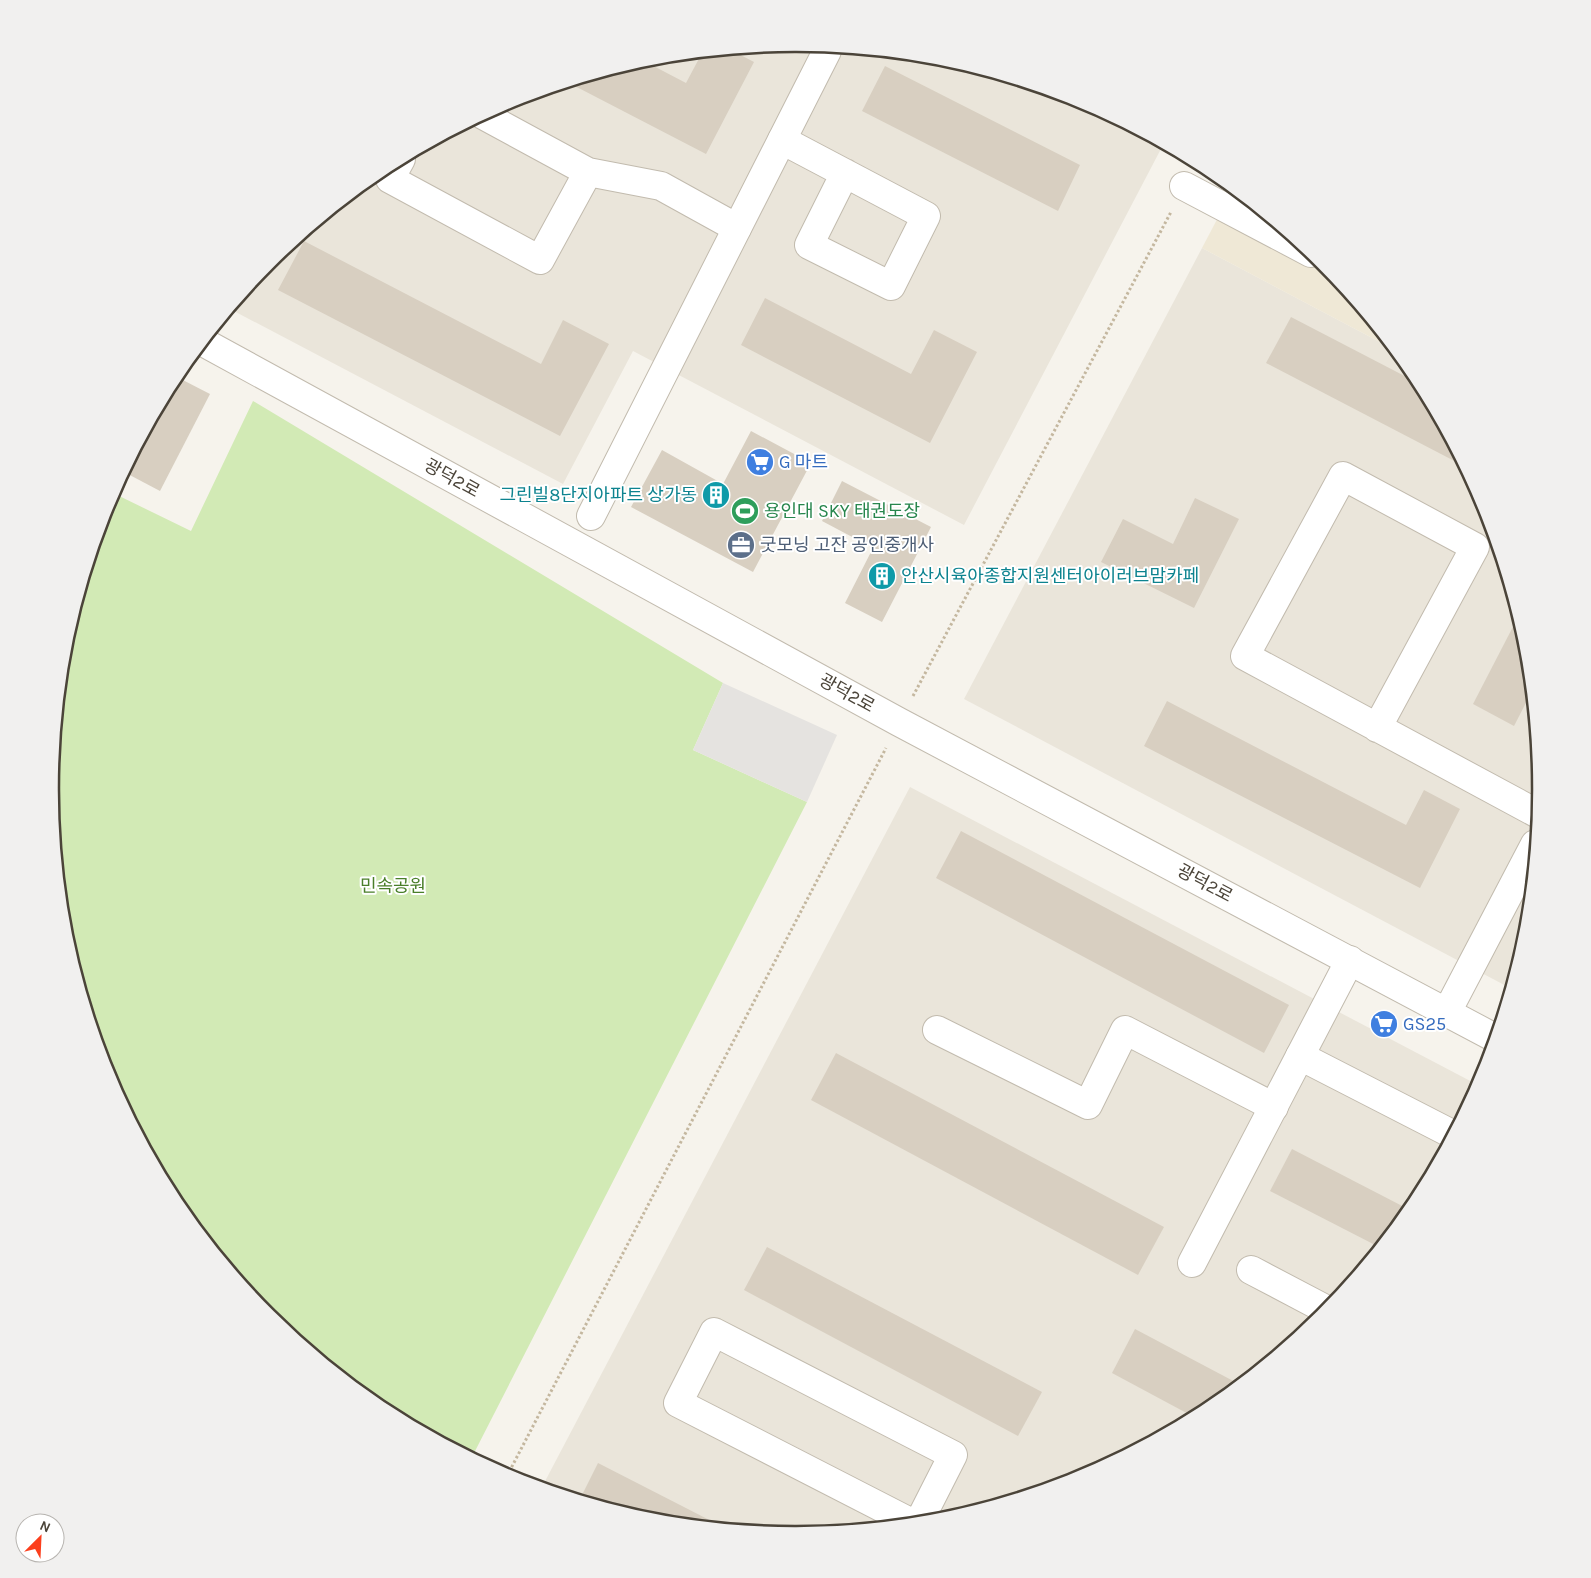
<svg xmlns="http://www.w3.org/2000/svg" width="1591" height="1578" viewBox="0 0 1591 1578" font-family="Karla,'Noto Sans KR',sans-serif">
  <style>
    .residential { fill: #eae5da }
    .education { fill: #efe8d6 }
    .green { fill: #d2eab5 }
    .parking { fill: #e5e3e0 }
    .building { fill: #d8cfc1 }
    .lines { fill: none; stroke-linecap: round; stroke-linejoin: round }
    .minor-casing { stroke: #c2bbae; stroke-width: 30 }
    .path { stroke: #c4b79f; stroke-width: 3; stroke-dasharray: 2.5 2.5; stroke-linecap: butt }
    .minor { stroke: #fff; stroke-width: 28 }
    .labels { text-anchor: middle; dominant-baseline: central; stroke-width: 4; stroke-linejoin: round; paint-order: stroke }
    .shop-label { font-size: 18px; fill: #366cbe; stroke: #fff; text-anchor: start }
    .street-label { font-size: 18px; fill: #4b4439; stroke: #fff }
    .culture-label { font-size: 18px; fill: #0d838f; stroke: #fff; text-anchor: end }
    .leisure-label { font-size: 18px; fill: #27864d; stroke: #fff; text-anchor: start }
    .service-label { font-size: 18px; fill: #4e5e75; stroke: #fff; text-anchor: start }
    .park-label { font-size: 18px; fill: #4a7f2a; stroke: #fff }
    .rim { fill: none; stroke: #4b4439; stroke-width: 2.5 }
  </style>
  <rect width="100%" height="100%" fill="#f6f3ec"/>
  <g class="residential">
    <path d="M796,44L941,58L1081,101L1163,145L964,525L633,351L563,484L230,309L269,262L382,169L511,100L650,58Z"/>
    <path d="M1202,248L1395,350L1415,375L1484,504L1526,644L1541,789L1526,935L1510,988L964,699Z"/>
    <path d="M910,787L1478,1085L1415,1203L1322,1316L1209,1409L1080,1478L941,1520L796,1534L650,1520L542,1487Z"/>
  </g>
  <path class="education" d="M1233,189L1323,262L1395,350L1202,248Z"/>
  <path class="green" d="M253,401L723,683L693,750L807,802L472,1457L381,1408L268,1316L176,1203L107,1074L65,934L50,789L65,643L107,504L113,493L191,531Z"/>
  <path class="parking" d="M723,683L837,735L807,802L693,750Z"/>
  <g class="building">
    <path d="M731,50L754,62L706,154L569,83L642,60L686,83L702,53Z"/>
    <path d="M885,66L1080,165L1058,211L862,111Z"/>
    <path d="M304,241L541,364L563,320L609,344L560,436L278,290Z"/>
    <path d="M765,298L911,374L934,330L977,352L930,443L741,345Z"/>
    <path d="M1291,317L1420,384L1464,466L1266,363Z"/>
    <path d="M175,376L210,394L160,491L124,472Z"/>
    <path d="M751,431L811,463L753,572L631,507L662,450L723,484Z"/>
    <path d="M842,481L931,527L882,622L845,603L873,548L822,521Z"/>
    <path d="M1195,498L1239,519L1194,608L1101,562L1123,519L1173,544Z"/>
    <path d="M1518,617L1526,644L1531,693L1514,726L1473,704Z"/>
    <path d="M1167,701L1406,825L1424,790L1460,809L1420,888L1144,746Z"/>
    <path d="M961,831L1289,1005L1264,1053L936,878Z"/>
    <path d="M836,1053L1164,1227L1138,1275L811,1100Z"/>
    <path d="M1292,1149L1410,1210L1379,1247L1270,1191Z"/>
    <path d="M767,1247L1042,1392L1018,1436L744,1290Z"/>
    <path d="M1135,1329L1239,1384L1209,1409L1194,1417L1112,1373Z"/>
    <path d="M598,1463L723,1527H722L650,1520L580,1499Z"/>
  </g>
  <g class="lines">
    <defs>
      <g id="minor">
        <path d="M483,115L588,172L661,186L737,228"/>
        <path d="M782,140L926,216L891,286L809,245L845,173"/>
        <path d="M401,159L390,179L540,260L588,172"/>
        <path d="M1184,186L1311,253"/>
        <path d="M203,342L899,722L1495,1038"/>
        <path d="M591,516L827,51V47"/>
        <path d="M1377,728L1475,547L1343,476L1245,656L1538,814"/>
        <path d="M1447,1012L1535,844"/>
        <path d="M937,1030L1088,1105L1125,1030L1274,1107"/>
        <path d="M1300,1056L1452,1134"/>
        <path d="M1192,1263L1350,960"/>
        <path d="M1251,1270L1327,1310"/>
        <path d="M912,1523L678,1403L714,1332L953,1455L919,1522"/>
      </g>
    </defs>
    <use href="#minor" class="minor-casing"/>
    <g class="path">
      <path d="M913,696L1171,212"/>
      <path d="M507,1476L886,748"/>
    </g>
    <use href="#minor" class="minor"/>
  </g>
  <defs>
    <symbol id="supermarket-disc" viewBox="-11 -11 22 22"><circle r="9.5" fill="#3f7fe0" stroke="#fff"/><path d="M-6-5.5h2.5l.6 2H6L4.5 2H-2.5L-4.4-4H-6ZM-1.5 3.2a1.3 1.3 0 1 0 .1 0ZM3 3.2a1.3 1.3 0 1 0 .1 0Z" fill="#fff"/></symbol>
    <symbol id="building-disc" viewBox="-11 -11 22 22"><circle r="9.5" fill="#0f9aa8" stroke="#fff"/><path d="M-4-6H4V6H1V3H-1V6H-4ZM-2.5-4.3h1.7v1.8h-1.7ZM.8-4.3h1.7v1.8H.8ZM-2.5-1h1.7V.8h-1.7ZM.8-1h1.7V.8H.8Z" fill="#fff"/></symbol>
    <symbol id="stadium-disc" viewBox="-11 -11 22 22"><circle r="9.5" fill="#2e9e5b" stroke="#fff"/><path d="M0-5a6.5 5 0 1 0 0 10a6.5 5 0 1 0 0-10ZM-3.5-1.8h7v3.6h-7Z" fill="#fff"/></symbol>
    <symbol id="office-disc" viewBox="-11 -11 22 22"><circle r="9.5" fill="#5c6f8a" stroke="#fff"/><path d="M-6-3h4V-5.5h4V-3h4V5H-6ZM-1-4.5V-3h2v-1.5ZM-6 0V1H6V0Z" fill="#fff"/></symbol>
  </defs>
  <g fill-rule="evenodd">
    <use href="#supermarket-disc" x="744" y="446" width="32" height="32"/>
    <use href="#building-disc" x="700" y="479" width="32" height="32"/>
    <use href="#stadium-disc" x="729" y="495" width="32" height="32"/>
    <use href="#office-disc" x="725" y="529" width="32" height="32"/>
    <use href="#building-disc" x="866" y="560" width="32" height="32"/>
    <use href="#supermarket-disc" x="1368" y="1008" width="32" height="32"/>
  </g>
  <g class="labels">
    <g class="shop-label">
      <text x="779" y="462">G 마트</text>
      <text x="1403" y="1024">GS25</text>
    </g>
    <g class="street-label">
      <text transform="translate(452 478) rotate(29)">광덕2로</text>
      <text transform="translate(847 693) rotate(29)">광덕2로</text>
      <text transform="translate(1205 883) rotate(28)">광덕2로</text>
    </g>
    <g class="culture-label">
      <text x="697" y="495">그린빌8단지아파트 상가동</text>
      <text x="901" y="576" text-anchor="start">안산시육아종합지원센터아이러브맘카페</text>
    </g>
    <g class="leisure-label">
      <text x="764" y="511">용인대 SKY 태권도장</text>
    </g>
    <g class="service-label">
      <text x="760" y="545">굿모닝 고잔 공인중개사</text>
    </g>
    <g class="park-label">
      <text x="393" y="886">민속공원</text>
    </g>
  </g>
  <path d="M0 0H1591V1578H0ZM795 52H796A736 736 0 0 1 1532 788V790A736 736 0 0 1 796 1526H795A736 736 0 0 1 59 790V788A736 736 0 0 1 795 52Z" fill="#f1f0ef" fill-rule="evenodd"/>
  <path class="rim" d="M795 52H796A736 736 0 0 1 1532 788V790A736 736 0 0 1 796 1526H795A736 736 0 0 1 59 790V788A736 736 0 0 1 795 52Z"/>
  <g transform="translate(40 1538) rotate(24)"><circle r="24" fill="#ffffff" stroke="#b7b4b0"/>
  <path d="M0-4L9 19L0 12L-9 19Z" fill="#fc3f1d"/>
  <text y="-8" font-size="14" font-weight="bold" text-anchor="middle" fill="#4b4439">N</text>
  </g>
</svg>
